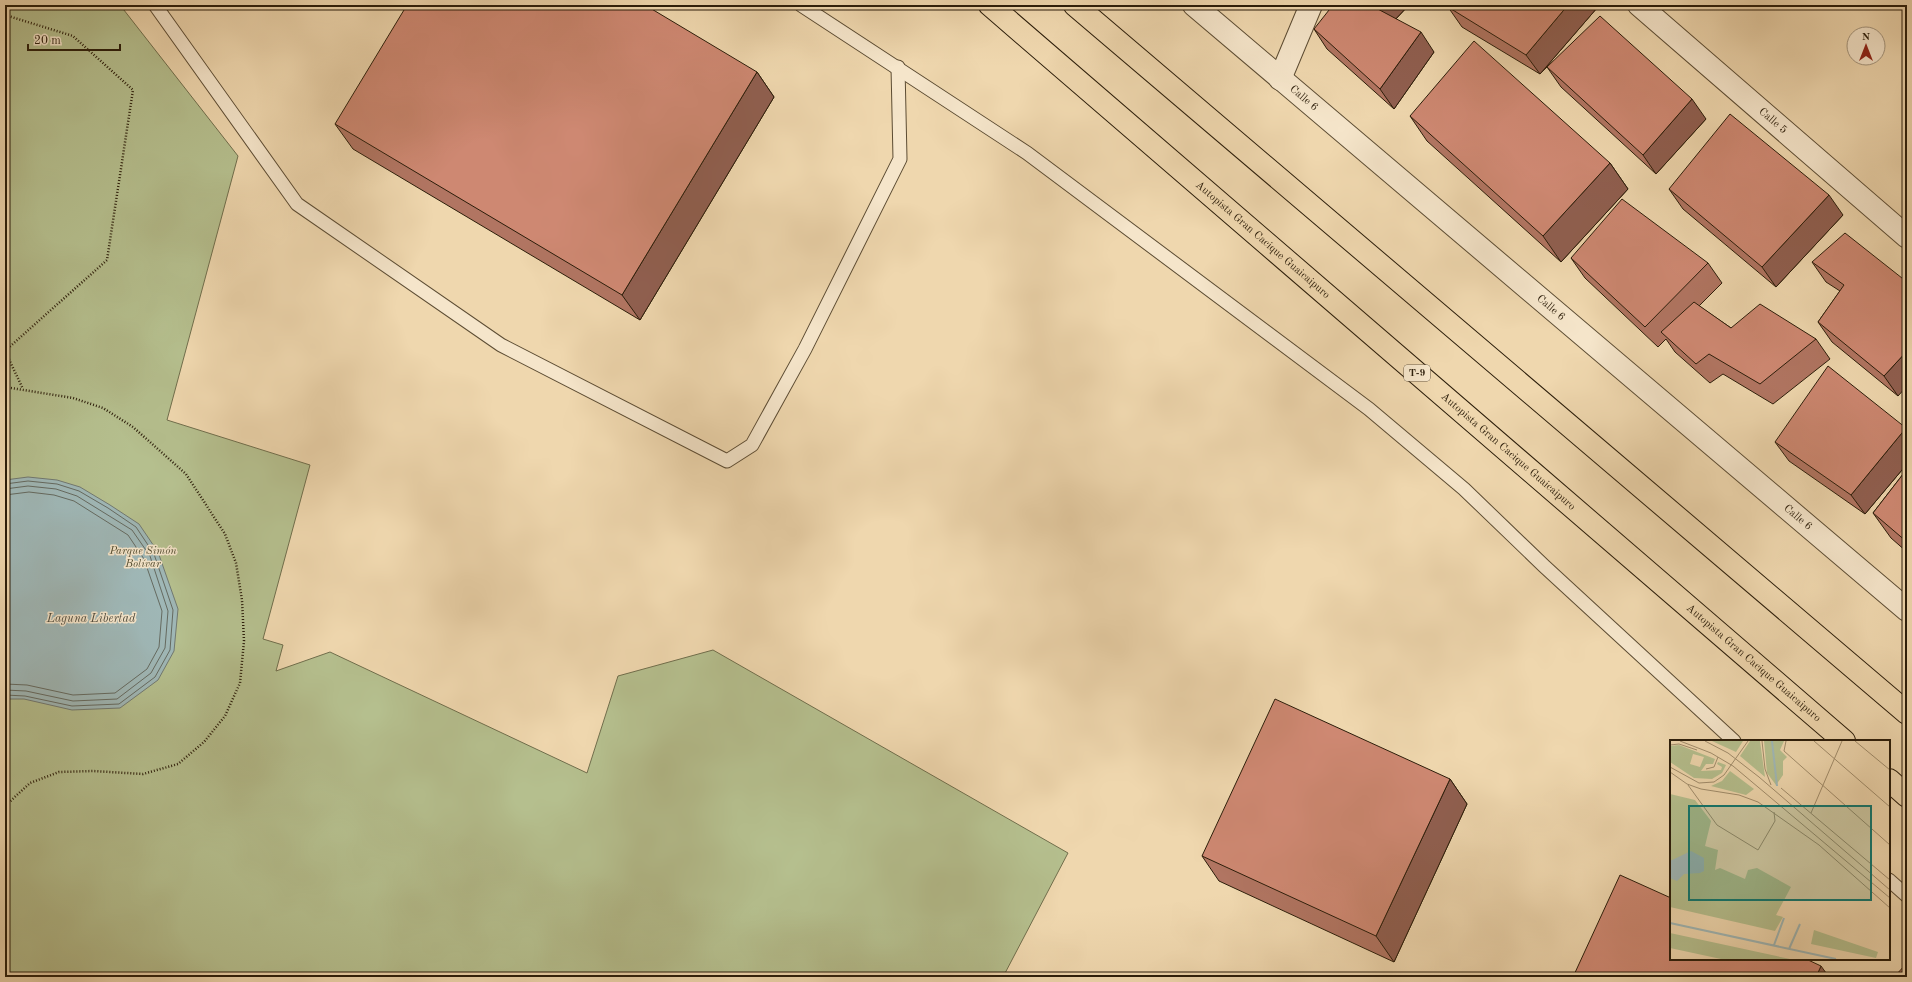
<svg xmlns="http://www.w3.org/2000/svg" width="1912" height="982" viewBox="0 0 1912 982" font-family="'Old Standard TT',serif">
  <style>
    .green { fill: #b5bf8e; stroke: #706e4c }
    .water { fill: #9fb7b6; stroke: #717971 }
    .lines { fill: none; stroke-linecap: round; stroke-linejoin: round }
    .shore { stroke: #656a60; stroke-width: 1 }
    .service-casing { stroke: #5c4c33; stroke-width: 15 }
    .minor-casing { stroke: #5c4c33; stroke-width: 24 }
    .motorway-casing { stroke: #2b1d0a; stroke-width: 24 }
    .path { stroke: #2b1d0a; stroke-width: 2.5; stroke-dasharray: 1 2; stroke-linecap: butt }
    .service { stroke: #f5e5ca; stroke-width: 13 }
    .minor { stroke: #f5e5ca; stroke-width: 22 }
    .motorway { stroke: #efd7ae; stroke-width: 22 }
    .wall { fill: #b17562; stroke: #2b1d0a }
    .shaded-wall { fill: #905f50; stroke: #2b1d0a }
    .building { fill: #ce8872; stroke: #2b1d0a }
    .labels { text-anchor: middle; dominant-baseline: central; stroke-width: 3; stroke-linejoin: round; paint-order: stroke }
    .shield { fill: #f5e5ca; stroke: #685944; stroke-width: 1 }
    .shield-label { font-size: 10px; font-weight: bold; fill: #2b1d0a }
    .street-label { font-size: 11px; fill: #2b1d0a; stroke: #f5e5ca }
    .park-label { font-size: 11px; font-style: italic; fill: #544e32; stroke: #f5e5ca }
    .water-label { font-size: 12px; font-style: italic; fill: #4e4b3e; stroke: #f5e5ca }
    .inset-river { fill: none; stroke: #9fb7b6; stroke-width: 2 }
    .inset-road { fill: none; stroke: #a18d6c; stroke-width: 1 }
    .view { fill: #0f766e; fill-opacity: 0.15; stroke: #0f766e; stroke-width: 2 }
    .inset-edge { fill: none; stroke: #2b1d0a; stroke-width: 2 }
  </style>
  <rect width="100%" height="100%" fill="#efd7ae"/>
  <filter id="stains"><feTurbulence type="fractalNoise" baseFrequency=".005" numOctaves="4"/><feColorMatrix values="0 0 0 0 .2 0 0 0 0 .09 0 0 0 0 .02 0 0 0 .5 -.17"/></filter>
  <radialGradient id="worn" r=".72"><stop offset=".6" stop-color="#630" stop-opacity="0"/><stop offset="1" stop-color="#630" stop-opacity=".3"/></radialGradient>
  <path class="green" d="M5,5H120L238,156L167,420L310,465L263,639L283,645L276,671L330,652L587,773L618,676L713,650L1068,853L1003,977H5Z"/>
  <path class="water" d="M28,477L57,480L80,487L110,505L139,524L158,552L178,609L174,651L158,680L120,708L72,710L24,699H5V480Z"/>
  <g class="lines">
    <g class="shore">
      <path d="M5,484L28,481L57,484L79,491L108,508L136,527L154,554L173,610L170,650L155,677L119,704L72,706L25,696L5,695"/>
      <path d="M5,489L28,486L56,489L77,496L132,530L150,556L168,611L165,648L151,673L117,699L73,701L26,691L5,690"/>
      <path d="M5,495L29,492L54,495L74,501L128,535L144,559L162,611L159,647L147,669L115,693L73,695L27,685L5,684"/>
    </g>
    <defs>
      <g id="service">
        <path d="M155,5L297,204L501,345L727,461L752,445L805,349L900,159L898,67"/>
        <path d="M801,5L1027,153L1369,409L1464,489L1544,566L1734,741"/>
        <path d="M1889,880L1907,896"/>
      </g>
      <g id="minor">
        <path id="s1" d="M1194,5L1907,610"/>
        <path id="s2" d="M1639,5L1907,237"/>
        <path d="M1280,79L1311,5"/>
      </g>
      <g id="motorway">
        <path id="s3" d="M990,5L1844,741"/>
        <path d="M1075,5L1907,713"/>
        <path d="M1889,780L1907,796"/>
      </g>
    </defs>
    <use href="#service" class="service-casing"/>
    <use href="#minor" class="minor-casing"/>
    <use href="#motorway" class="motorway-casing"/>
    <g class="path">
      <path d="M5,15L73,36L133,90L107,260L5,351"/>
      <path d="M5,351L23,389"/>
      <path d="M5,387L73,398L103,408L133,427L186,474L225,534L236,563L242,600L244,641L240,683L225,716L204,742L178,764L143,774L93,771L59,772L30,783L5,806"/>
    </g>
    <use href="#service" class="service"/>
    <use href="#minor" class="minor"/>
    <use href="#motorway" class="motorway"/>
  </g>
  <g class="wall">
    <path d="M1409,5L1396,19L1434,52L1394,109L1327,49L1314,29Z"/>
    <path d="M1448,7L1597,8L1547,66L1706,119L1656,174L1561,87L1547,67L1540,74L1462,27Z"/>
    <path d="M757,72L774,97L640,320L353,149L335,124Z"/>
    <path d="M1410,116L1610,163L1628,189L1561,262L1427,141Z"/>
    <path d="M1669,189L1843,215L1776,287L1683,209Z"/>
    <path d="M1571,258L1708,263L1722,283L1699,306L1731,328L1816,339L1830,359L1773,404L1723,374L1710,383L1675,352L1666,339L1658,347L1585,278Z"/>
    <path d="M1812,262L1907,282L1898,396L1832,342L1818,322L1840,291L1826,282Z"/>
    <path d="M1906,428L1907,429V464L1865,514L1789,461L1775,442Z"/>
    <path d="M1907,469V552L1891,538L1873,513Z"/>
    <path d="M1450,779L1467,804L1394,962L1219,881L1202,856Z"/>
  </g>
  <g class="shaded-wall">
    <path d="M1376,5H1409L1388,27L1374,7Z"/>
    <path d="M1568,5H1595L1597,8L1540,74L1526,55Z"/>
    <path d="M1421,32L1434,52L1394,109L1380,89Z"/>
    <path d="M757,72L774,97L640,320L622,295Z"/>
    <path d="M1692,99L1706,119L1656,174L1643,155Z"/>
    <path d="M1610,163L1628,189L1561,262L1543,236Z"/>
    <path d="M1829,195L1843,215L1776,287L1762,267Z"/>
    <path d="M1907,351V386L1898,396L1884,376Z"/>
    <path d="M1906,428L1907,429V464L1865,514L1851,495Z"/>
    <path d="M1450,779L1467,804L1394,962L1376,936Z"/>
    <path d="M1821,966L1829,977H1816Z"/>
  </g>
  <g class="building">
    <path d="M407,5H645L757,72L622,295L335,124Z"/>
    <path d="M1333,5H1376L1374,7L1421,32L1380,89L1314,29Z"/>
    <path d="M1449,5H1568L1526,55L1448,7Z"/>
    <path d="M1600,16L1692,99L1643,155L1547,67Z"/>
    <path d="M1474,41L1610,163L1543,236L1410,116Z"/>
    <path d="M1730,114L1829,195L1762,267L1669,189Z"/>
    <path d="M1622,199L1708,263L1645,327L1571,258Z"/>
    <path d="M1845,233L1907,282V351L1884,376L1818,322L1844,285L1812,262Z"/>
    <path d="M1694,302L1731,328L1760,304L1816,339L1760,384L1709,354L1696,364L1661,332Z"/>
    <path d="M1828,366L1906,428L1851,495L1775,442Z"/>
    <path d="M1907,469V542L1873,513Z"/>
    <path d="M1275,699L1450,779L1376,936L1202,856Z"/>
    <path d="M1620,875L1671,898V959H1806L1821,966L1816,977H1573Z"/>
    <path d="M1907,963V977H1894Z"/>
  </g>
  <g class="labels">
    <rect class="shield" x="1404" y="365" width="26" height="16" rx="3"/>
    <g class="shield-label">
      <text x="1417" y="373">T-9</text>
    </g>
    <g class="street-label">
      <text stroke="none"><textPath href="#s1" startOffset="144">Calle 6</textPath></text>
      <text stroke="none"><textPath href="#s2" startOffset="177">Calle 5</textPath></text>
      <text stroke="none"><textPath href="#s3" startOffset="360">Autopista Gran Cacique Guaicaipuro</textPath></text>
      <text stroke="none"><textPath href="#s1" startOffset="468">Calle 6</textPath></text>
      <text stroke="none"><textPath href="#s3" startOffset="684">Autopista Gran Cacique Guaicaipuro</textPath></text>
      <text stroke="none"><textPath href="#s1" startOffset="792">Calle 6</textPath></text>
      <text stroke="none"><textPath href="#s3" startOffset="1008">Autopista Gran Cacique Guaicaipuro</textPath></text>
    </g>
    <g class="park-label">
      <text x="143" y="551">Parque Simón<tspan x="143" dy="13">Bolívar</tspan></text>
    </g>
    <g class="water-label">
      <text x="91" y="619">Laguna Libertad</text>
    </g>
  </g>
  <g transform="translate(1670 740)">
    <rect width="220" height="220" fill="#efd7ae"/>
    <path d="M42,1H73L66,12ZM80,1H90L95,37L70,16ZM94,1H114L110,10L117,17L113,21V35L106,45L97,33ZM9,5L45,19L43,24H36L31,31L51,30L52,27L47,24L48,22L56,25L52,33L42,39L24,38L0,22V6ZM23,14L34,17L30,27L20,24ZM60,31L84,49L76,55L41,46L52,41ZM0,54L25,60L41,81L35,106L48,110L45,130L50,128L75,139L78,130L87,128L121,147L106,175L113,177L105,191L0,167ZM144,190L208,212L206,218L141,204ZM0,193L120,219H51L0,208Z" fill="#b5bf8e" fill-rule="evenodd"/>
    <path d="M21,111L34,118V131L30,133L14,134L7,141L0,138V121Z" fill="#9fb7b6"/>
    <path class="inset-river" d="M102,1L107,46M0,183L166,219M104,205L114,178M119,209L130,184"/>
    <path class="inset-road" d="M10,1L41,13L63,26L220,158M35,1L58,13L89,37L220,150M92,1L95,29L101,45M116,1L114,11L220,105M144,1L220,67M185,1L220,30M0,5L9,4L27,10M0,27L29,43L44,42L54,35L78,1M36,29L44,27L48,17M0,32L17,44L31,49L69,55L88,62L149,105L220,168M18,45L47,85L88,110L105,81L104,72M111,48L220,140M141,73L172,1"/>
    <path class="view" d="M19,66H201V160H19Z"/>
    <rect width="220" height="220" class="inset-edge"/>
  </g>
  <rect width="1912" height="982" fill="none" stroke="#efd7ae" stroke-width="20"/>
  <rect x="6" y="6" width="1900" height="970" fill="none" stroke="#2b1d0a" stroke-width="2"/>
  <rect x="10" y="10" width="1892" height="962" fill="none" stroke="#2b1d0a"/>
  <g transform="translate(1866 46)"><circle r="19" fill="#f5e5ca" stroke="#a4957d"/>
  <path d="M0-3L7 15L0 10L-7 15Z" fill="#8f2418"/>
  <text y="-6" font-size="11" font-weight="bold" text-anchor="middle" fill="#2b1d0a">N</text>
  </g>
  <path d="M28 44v6h92v-6" fill="none" stroke="#2b1d0a" stroke-width="2"/>
  <text x="34" y="44" font-size="12" fill="#2b1d0a" stroke="#f5e5ca" stroke-width="3" paint-order="stroke">20 m</text>
  <rect width="100%" height="100%" filter="url(#stains)"/>
  <rect width="100%" height="100%" fill="url(#worn)"/>
</svg>
